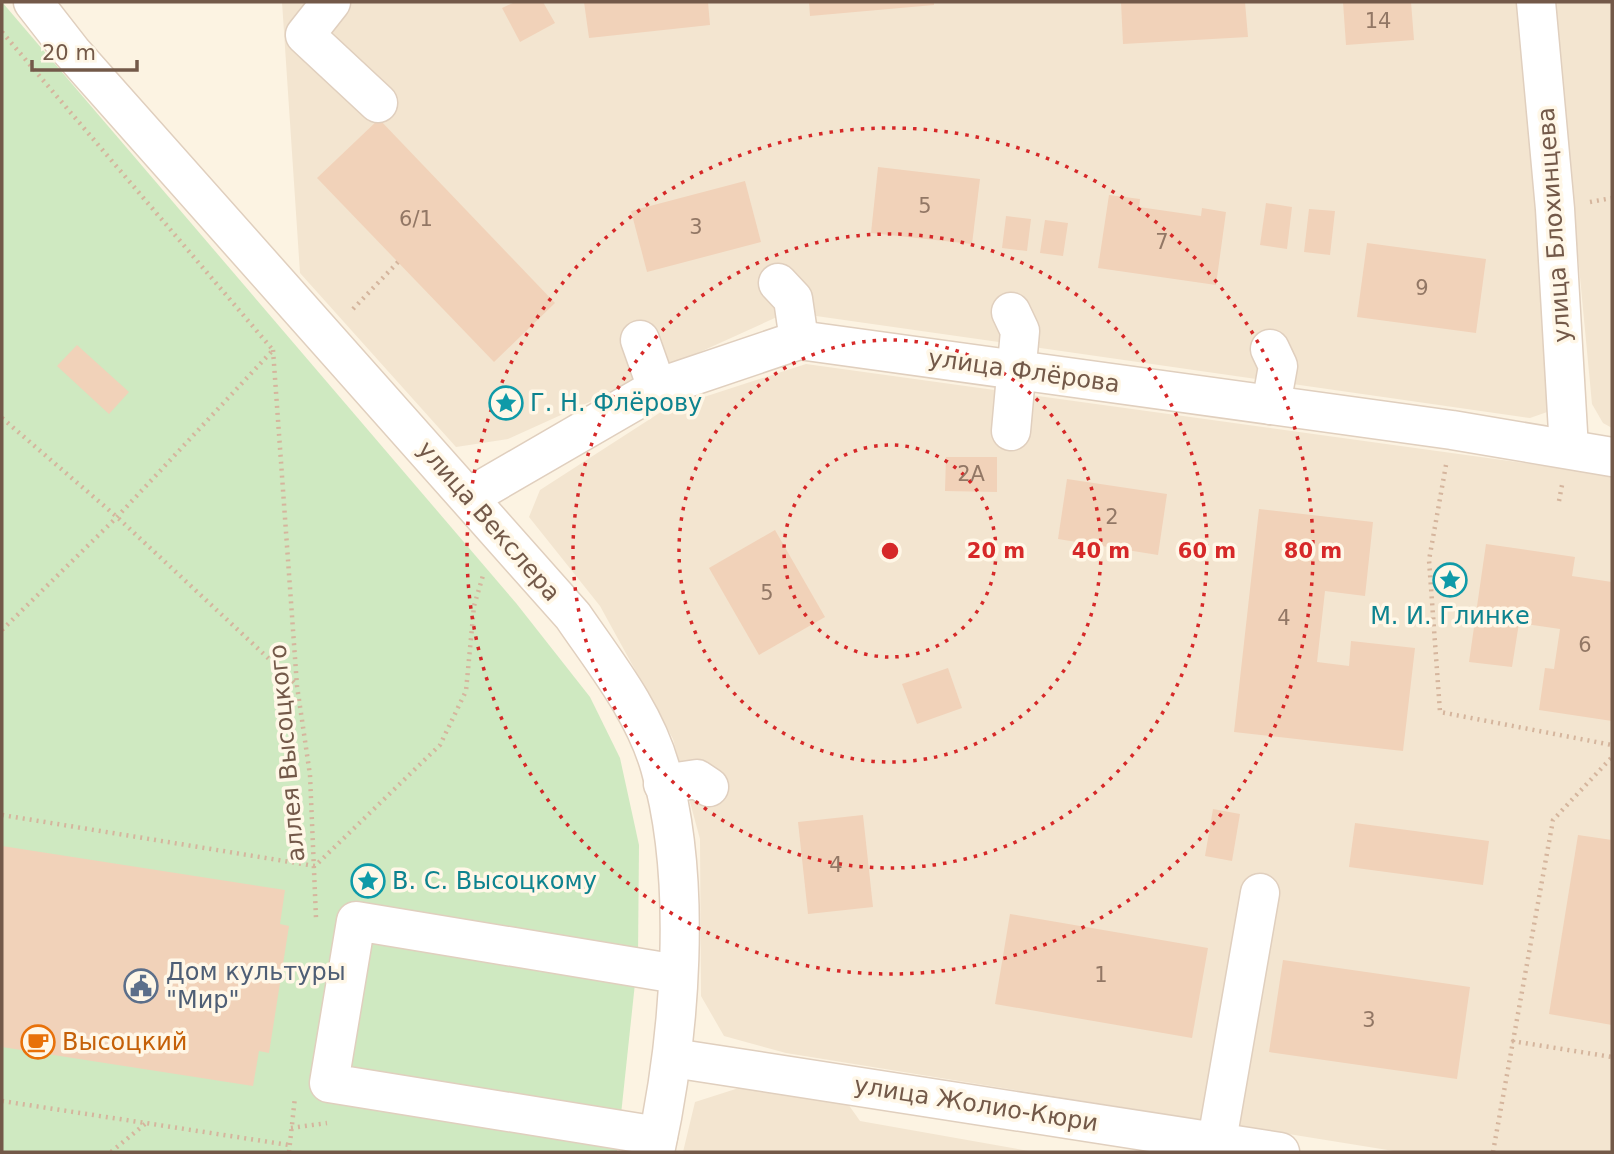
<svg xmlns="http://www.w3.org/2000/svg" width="1614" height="1154" viewBox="0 0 1614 1154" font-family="'DejaVu Sans',sans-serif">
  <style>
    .residential { fill: #f3e5d0 }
    .green { fill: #cfe9c1 }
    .building { fill: #f1d2b9 }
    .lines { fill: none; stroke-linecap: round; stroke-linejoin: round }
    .minor-casing { stroke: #e0cfbe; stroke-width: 41 }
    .path { stroke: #d5b59d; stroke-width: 4.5; stroke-dasharray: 2 5; stroke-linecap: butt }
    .minor { stroke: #fff; stroke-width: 38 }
    .ring { fill: none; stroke: #d62828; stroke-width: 3.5; stroke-dasharray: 3.5 7 }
    .labels { text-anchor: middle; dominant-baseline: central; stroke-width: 7; stroke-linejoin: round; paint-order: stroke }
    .number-label { font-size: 21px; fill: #927765 }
    .street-label { font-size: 24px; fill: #735949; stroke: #fff7e7 }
    .culture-label { font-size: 24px; fill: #0d838f; stroke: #fff7e7; text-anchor: start }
    .service-label { font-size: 24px; fill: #4e5e75; stroke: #fff7e7; text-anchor: start }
    .food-label { font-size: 24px; fill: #c56008; stroke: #fff7e7; text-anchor: start }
    .centre { fill: #d62828; stroke: #fff7e7; stroke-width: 3.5 }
    .ring-label { font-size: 21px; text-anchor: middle; font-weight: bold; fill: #d62828; stroke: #fff7e7; stroke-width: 7; stroke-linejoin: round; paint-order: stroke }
  </style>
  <rect width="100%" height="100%" fill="#fcf3e2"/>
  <g class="residential">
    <path d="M282,2H1520L1551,387L1550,411L1530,418L788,312L508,439L456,447L300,273Z"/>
    <path d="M1554,2H1612V428L1603,423L1592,404Z"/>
    <path d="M806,364L1612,475V1152H1400L786,1053L724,1036L701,996L700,839L673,739L600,606L529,517L540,490L664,410Z"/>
    <path d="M742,1087L848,1104L860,1121L1035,1152H683L695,1102Z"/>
  </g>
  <path class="green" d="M2,2L516,603L590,697L620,758L639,845L638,955L617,1152H2Z"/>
  <g class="building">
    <path d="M515,2H543L555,23L520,42L502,8Z"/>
    <path d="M584,2H708L710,25L589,38Z"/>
    <path d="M809,2H934V5L810,16Z"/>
    <path d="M1121,2H1245L1248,37L1123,44Z"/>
    <path d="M1343,2H1411L1414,40L1346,45Z"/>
    <path d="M379,119L555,303L494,362L317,178Z"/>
    <path d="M878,167L980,179L972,244L871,233Z"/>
    <path d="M745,181L761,242L647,272L631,211Z"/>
    <path d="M1109,195L1140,199L1139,207L1201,216L1202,208L1226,212L1216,285L1098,268Z"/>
    <path d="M1266,203L1292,207L1287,249L1260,245Z"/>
    <path d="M1309,209L1335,211L1330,255L1304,252Z"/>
    <path d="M1006,216L1031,219L1027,251L1002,248Z"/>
    <path d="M1045,220L1068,223L1063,256L1040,253Z"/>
    <path d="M1367,243L1486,259L1476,333L1357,317Z"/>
    <path d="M77,345L129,392L109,414L57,366Z"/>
    <path d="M946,457H997V492L945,491Z"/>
    <path d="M1067,479L1167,494L1158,555L1058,539Z"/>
    <path d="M1259,509L1373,522L1365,596L1325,591L1317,662L1349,666L1351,641L1415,648L1403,751L1234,732Z"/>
    <path d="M775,530L825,617L759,655L709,568Z"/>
    <path d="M1486,544L1575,557L1572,576L1612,582V721L1539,710L1545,668L1554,669L1560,629L1519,623L1512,667L1469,662Z"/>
    <path d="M948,668L962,708L917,724L902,684Z"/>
    <path d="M1213,809L1240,814L1232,861L1205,856Z"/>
    <path d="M863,815L873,907L808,914L798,822Z"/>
    <path d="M1355,823L1489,841L1483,885L1349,867Z"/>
    <path d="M1578,835L1612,840V1025L1549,1014Z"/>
    <path d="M2,846L285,890L280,924L289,926L269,1053L259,1051L253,1086L2,1047Z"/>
    <path d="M1010,914L1208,948L1192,1038L995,1004Z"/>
    <path d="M1283,960L1470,987L1457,1079L1269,1052Z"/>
  </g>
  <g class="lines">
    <defs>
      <g id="minor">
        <path d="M33,2L72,52L573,616C605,663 644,711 660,767C693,881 680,1038 655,1152"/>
        <path d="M331,2L305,35L378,103"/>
        <path d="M1536,2L1555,209L1569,449"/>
        <path d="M778,283L793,299L799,340"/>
        <path d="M1011,312L1020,331L1011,431"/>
        <path d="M640,340L657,388"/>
        <path d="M1270,349L1278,366L1271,405"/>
        <path d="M469,497L657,388L799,340L1452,430L1612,457"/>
        <path d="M663,784L697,779L709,787"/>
        <path d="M673,1058L1280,1152"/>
        <path d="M658,1136L329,1083L356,921L677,974"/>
        <path d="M1215,1152L1260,893"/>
      </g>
    </defs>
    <use href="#minor" class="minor-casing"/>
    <g class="path">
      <path d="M2,32L273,350"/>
      <path d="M1590,202L1612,198"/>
      <path d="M353,309L399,261"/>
      <path d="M273,350L297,686L310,775L316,918"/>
      <path d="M2,418L117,517L297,685"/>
      <path d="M1446,465L1429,560L1440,712L1612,745"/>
      <path d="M1559,501L1562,485"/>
      <path d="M2,630L117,517L273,350"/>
      <path d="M2,815L315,866L440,745L466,691L474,606L484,572"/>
      <path d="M1512,1041L1612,1057"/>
      <path d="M2,1101L289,1145"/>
      <path d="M291,1128L327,1123"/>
      <path d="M111,1152L145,1124"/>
      <path d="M289,1152L295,1097"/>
      <path d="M1493,1152L1553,820L1612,757"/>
    </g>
    <use href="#minor" class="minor"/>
  </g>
  <g class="ring">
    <circle cx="890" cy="551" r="106"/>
    <circle cx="890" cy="551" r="211"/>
    <circle cx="890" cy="551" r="317"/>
    <circle cx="890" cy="551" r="423"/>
  </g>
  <defs>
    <symbol id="sight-ring" viewBox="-11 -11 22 22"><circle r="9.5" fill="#fff7e7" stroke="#0f9aa8" stroke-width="1.5"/><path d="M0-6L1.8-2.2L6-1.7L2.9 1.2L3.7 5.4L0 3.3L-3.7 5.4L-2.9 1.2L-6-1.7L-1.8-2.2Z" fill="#0f9aa8"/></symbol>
    <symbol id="civic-ring" viewBox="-11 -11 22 22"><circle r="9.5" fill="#fff7e7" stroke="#5c6f8a" stroke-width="1.5"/><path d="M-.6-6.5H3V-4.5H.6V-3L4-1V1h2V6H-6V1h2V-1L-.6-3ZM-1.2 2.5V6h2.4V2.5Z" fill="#5c6f8a"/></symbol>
    <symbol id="cafe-ring" viewBox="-11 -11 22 22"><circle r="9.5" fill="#fff7e7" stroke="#e8710a" stroke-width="1.5"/><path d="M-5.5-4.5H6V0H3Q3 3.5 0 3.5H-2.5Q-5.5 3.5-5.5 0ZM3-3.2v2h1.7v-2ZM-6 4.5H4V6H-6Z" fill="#e8710a"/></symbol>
  </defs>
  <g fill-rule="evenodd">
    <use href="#sight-ring" x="487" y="384" width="38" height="38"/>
    <use href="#sight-ring" x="1431" y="561" width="38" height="38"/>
    <use href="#sight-ring" x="349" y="862" width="38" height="38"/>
    <use href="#civic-ring" x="122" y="967" width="38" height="38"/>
    <use href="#cafe-ring" x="19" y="1023" width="38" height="38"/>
  </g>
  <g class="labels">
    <g class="number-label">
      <text x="1378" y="21">14</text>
      <text x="925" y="206">5</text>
      <text x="416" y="219">6/1</text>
      <text x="696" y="227">3</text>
      <text x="1162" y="242">7</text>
      <text x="1422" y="288">9</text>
      <text x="971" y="474">2А</text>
      <text x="1112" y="517">2</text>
      <text x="767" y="593">5</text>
      <text x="1284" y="618">4</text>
      <text x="1585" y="645">6</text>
      <text x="836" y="865">4</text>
      <text x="1101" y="975">1</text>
      <text x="1369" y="1020">3</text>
    </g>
    <g class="street-label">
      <text transform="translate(1554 225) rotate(-94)">улица Блохинцева</text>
      <text transform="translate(1024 371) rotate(8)">улица Флёрова</text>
      <text transform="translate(489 521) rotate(49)">улица Векслера</text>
      <text transform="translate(287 753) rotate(-95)">аллея Высоцкого</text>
      <text transform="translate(976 1104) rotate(9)">улица Жолио-Кюри</text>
    </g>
    <g class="culture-label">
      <text x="530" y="403">Г. Н. Флёрову</text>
      <text x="1450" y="616" text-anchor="middle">М. И. Глинке</text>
      <text x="392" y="881">В. С. Высоцкому</text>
    </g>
    <g class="service-label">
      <text x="166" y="972">Дом культуры<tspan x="166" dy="28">"Мир"</tspan></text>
    </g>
    <g class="food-label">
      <text x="62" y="1042">Высоцкий</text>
    </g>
  </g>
  <circle cx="890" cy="551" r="10" class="centre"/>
  <g class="ring-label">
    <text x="996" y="558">20 m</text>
    <text x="1101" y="558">40 m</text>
    <text x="1207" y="558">60 m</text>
    <text x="1313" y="558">80 m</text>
  </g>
  <rect width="1614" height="1154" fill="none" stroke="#735949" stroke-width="7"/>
  <path d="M32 60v10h105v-10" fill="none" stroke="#735949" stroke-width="3.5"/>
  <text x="42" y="60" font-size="21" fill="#735949" stroke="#fff7e7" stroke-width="5" paint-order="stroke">20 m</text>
</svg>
